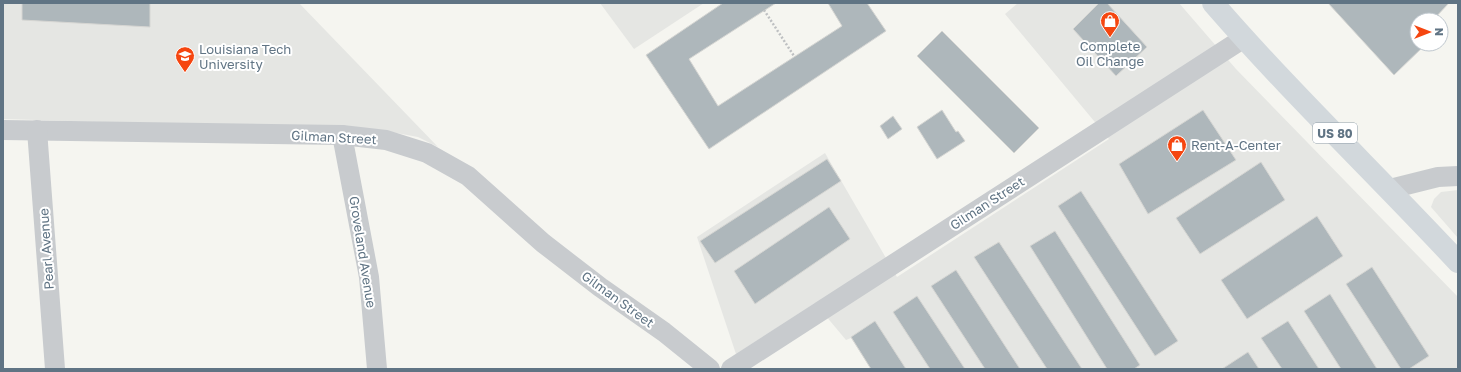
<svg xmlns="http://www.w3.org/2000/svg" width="1461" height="372" viewBox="0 0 1461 372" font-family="'Golos Text',sans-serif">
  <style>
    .built { fill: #e5e6e3 }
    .building { fill: #aeb7bb; stroke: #d6d6d3 }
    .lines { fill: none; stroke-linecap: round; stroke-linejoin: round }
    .path { stroke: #bec0c2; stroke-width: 2.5; stroke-dasharray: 2 2; stroke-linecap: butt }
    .street { stroke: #c8cbce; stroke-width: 20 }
    .primary { stroke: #d2d8dc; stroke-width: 22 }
    .labels { text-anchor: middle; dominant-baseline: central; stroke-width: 4; stroke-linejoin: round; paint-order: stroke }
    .shield { fill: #fff; stroke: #909ea9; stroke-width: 1 }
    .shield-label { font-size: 12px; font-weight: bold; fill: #607484 }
    .poi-label { font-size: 13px; fill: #607484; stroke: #fff; text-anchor: start }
    .street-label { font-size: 13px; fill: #607484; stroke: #fff }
  </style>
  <rect width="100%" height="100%" fill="#f5f5f0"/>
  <g class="built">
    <path d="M3,3H299L438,147L418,137L380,130L3,119Z"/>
    <path d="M600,3H704L634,49Z"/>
    <path d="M1018,3H1179L1236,69L1458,297V369H871L851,338L846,340L815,303L736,354L697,237L825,153L897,277L1109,139L1005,14Z"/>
    <path d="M1458,190V238L1431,207L1434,199L1441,192Z"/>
  </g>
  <g class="building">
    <path d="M22,3H150V27L22,20Z"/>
    <path d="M723,3H776L689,59L718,106L842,26L828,3H867L886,31L709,149L646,55Z"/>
    <path d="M1099,3H1107L1147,47L1116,76L1073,29Z"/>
    <path d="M1328,3H1449L1433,20H1417V44H1426L1394,75Z"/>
    <path d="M942,31L1039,128L1014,153L917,56Z"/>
    <path d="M942,110L956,132L958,131L965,141L937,159L917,127Z"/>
    <path d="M1203,110L1236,160L1148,214L1119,164Z"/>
    <path d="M893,116L902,129L888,139L880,126Z"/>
    <path d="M827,159L841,181L715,263L700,241Z"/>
    <path d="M1261,162L1285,200L1200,254L1176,218Z"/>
    <path d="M1081,191L1178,341L1155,356L1058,206Z"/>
    <path d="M829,207L850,239L755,304L734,271Z"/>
    <path d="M1317,216L1343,256L1247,319L1221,280Z"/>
    <path d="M1055,231L1140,365L1134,369H1107L1030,246Z"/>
    <path d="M999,242L1082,369H1047L974,257Z"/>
    <path d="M1372,267L1429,356L1409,369H1401L1346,284Z"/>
    <path d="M956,270L1020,369H985L931,286Z"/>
    <path d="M1330,294L1377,369H1341L1304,311Z"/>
    <path d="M917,296L965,369H930L893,312Z"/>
    <path d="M875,321L906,369H871L851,337Z"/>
    <path d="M1288,321L1319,369H1282L1261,338Z"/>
    <path d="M1248,352L1259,369H1222Z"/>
  </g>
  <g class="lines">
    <path class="path" d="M764,10L794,56"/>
    <g class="street">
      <path d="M3,130L342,135L386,140L427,153L468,176L543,243L600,287L664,332L710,369"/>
      <path d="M37,130L55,369"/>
      <path d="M342,135L369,277L377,369"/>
      <path d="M1390,189L1438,177L1458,176"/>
      <path d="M731,369L1244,38"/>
    </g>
    <path class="primary" d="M1213,3C1291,93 1377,175 1458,262"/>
  </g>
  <defs>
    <symbol id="shop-pin" viewBox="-11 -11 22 30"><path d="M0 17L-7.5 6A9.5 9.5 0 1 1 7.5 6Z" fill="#f54610" stroke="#fff"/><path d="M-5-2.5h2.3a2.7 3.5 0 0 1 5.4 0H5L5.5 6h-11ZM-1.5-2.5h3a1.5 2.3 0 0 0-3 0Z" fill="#fff"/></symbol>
    <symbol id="university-pin" viewBox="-11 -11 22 30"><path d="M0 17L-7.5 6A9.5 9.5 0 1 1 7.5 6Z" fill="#f54610" stroke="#fff"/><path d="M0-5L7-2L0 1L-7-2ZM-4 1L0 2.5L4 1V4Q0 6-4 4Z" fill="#fff"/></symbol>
  </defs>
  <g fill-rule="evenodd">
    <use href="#shop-pin" x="1099" y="10" width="22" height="30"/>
    <use href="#university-pin" x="174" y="45" width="22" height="30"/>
    <use href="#shop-pin" x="1166" y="134" width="22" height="30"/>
  </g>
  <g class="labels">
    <rect class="shield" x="1313" y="123" width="44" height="20" rx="3"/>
    <g class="shield-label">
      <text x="1335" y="133">US 80</text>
    </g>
    <g class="poi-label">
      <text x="1110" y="46" text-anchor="middle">Complete<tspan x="1110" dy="15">Oil Change</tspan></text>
      <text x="199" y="49">Louisiana Tech<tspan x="199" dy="15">University</tspan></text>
      <text x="1191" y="145">Rent-A-Center</text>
    </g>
    <g class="street-label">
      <text transform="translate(334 137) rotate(3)">Gilman Street</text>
      <text transform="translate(987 203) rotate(-33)">Gilman Street</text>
      <text transform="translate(46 249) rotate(-94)">Pearl Avenue</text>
      <text transform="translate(363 252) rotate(81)">Groveland Avenue</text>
      <text transform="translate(618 299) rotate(36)">Gilman Street</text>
    </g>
  </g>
  <rect width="1461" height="372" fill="none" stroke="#607484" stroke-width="8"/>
  <g transform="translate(1429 32) rotate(90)"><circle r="19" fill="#ffffff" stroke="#bfc7ce"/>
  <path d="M0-3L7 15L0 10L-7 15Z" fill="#f54610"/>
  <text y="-6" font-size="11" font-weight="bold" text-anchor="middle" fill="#607484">N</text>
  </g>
</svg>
